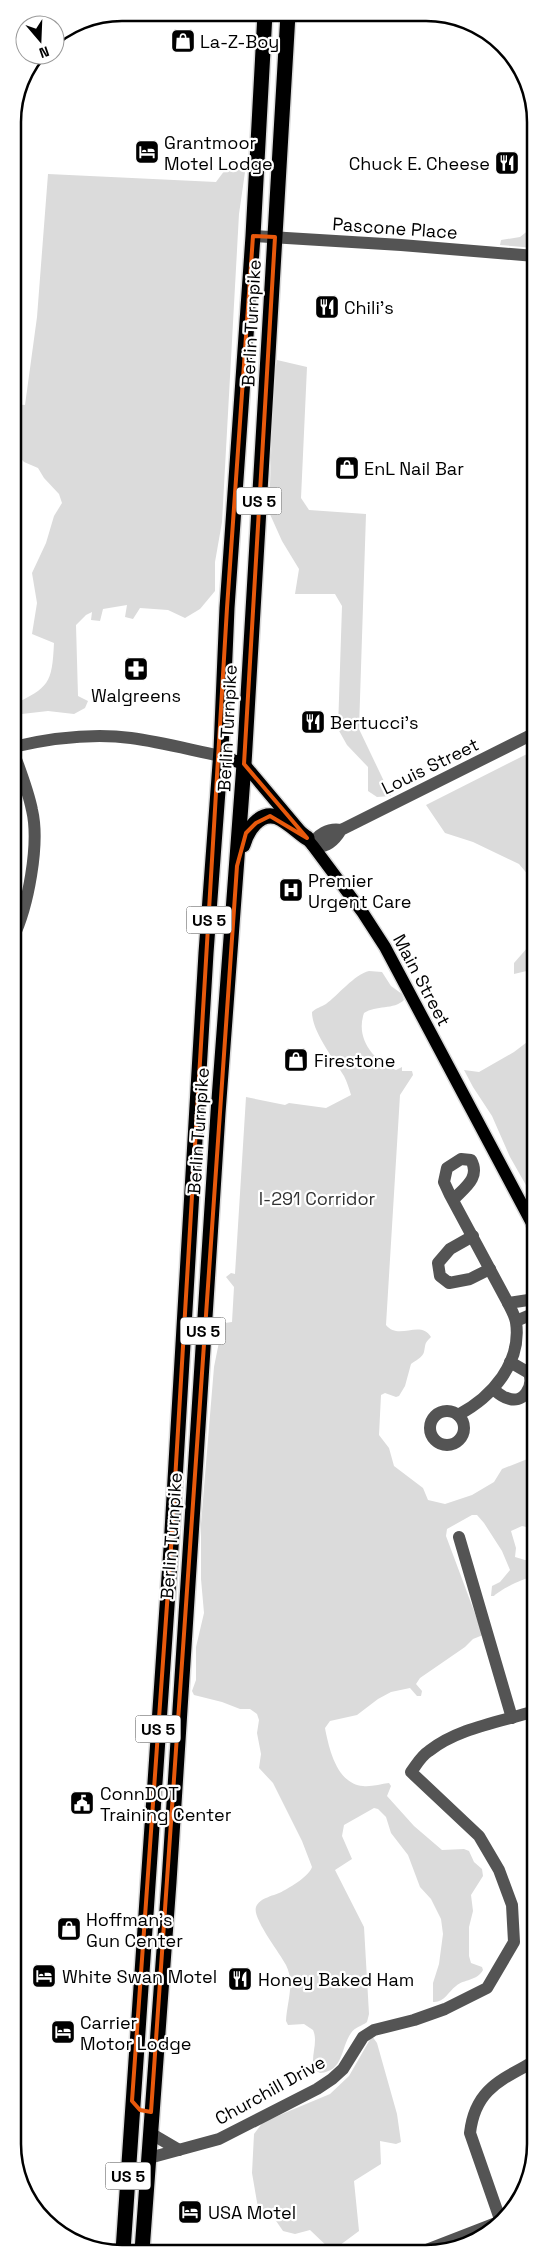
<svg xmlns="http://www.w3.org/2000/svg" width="548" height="2266" viewBox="0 0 548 2266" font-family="'Space Grotesk',sans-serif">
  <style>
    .green { fill: #dbdbdb }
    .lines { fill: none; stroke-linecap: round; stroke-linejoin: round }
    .major-casing { stroke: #dbdbdb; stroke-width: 15 }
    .highway-casing { stroke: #dbdbdb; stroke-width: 18 }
    .minor { stroke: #545454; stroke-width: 12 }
    .major { stroke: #000; stroke-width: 12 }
    .highway { stroke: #000; stroke-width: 15 }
    .marked { fill: none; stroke: #e8590c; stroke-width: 4; stroke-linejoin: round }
    .labels { text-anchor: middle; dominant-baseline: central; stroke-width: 4.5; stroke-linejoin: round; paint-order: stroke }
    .shield { fill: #fff; stroke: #4c4c4c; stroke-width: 1 }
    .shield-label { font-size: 16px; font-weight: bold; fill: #000 }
    .poi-label { font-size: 18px; fill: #000; stroke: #fff; text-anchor: start }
    .street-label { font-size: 18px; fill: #000; stroke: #fff }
    .park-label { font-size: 18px; fill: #323232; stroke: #fff }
    .rim { fill: none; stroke: #000; stroke-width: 2.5 }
  </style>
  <rect width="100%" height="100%" fill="#fff"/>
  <g class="green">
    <path d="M246,165L239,214L222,522L215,562V591L200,609L185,618L168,610L140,608L133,619L125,617L127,605L103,609L100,621L91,620L92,612L86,615L76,625L78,696L88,701L85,708L74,714L48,711L13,715V705C49,687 52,684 54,643L32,634L37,603L32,573L46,543L54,516L62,503L59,494L44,478L38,468L24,462L16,453L15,429H13V404L25,405L37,317L48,174L216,182L228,166Z"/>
    <path d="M535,225V248L500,245L501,240L520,237Z"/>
    <path d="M277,360L307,367L301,498L309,510L366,514L359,729L391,796L377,797L368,791V767L347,745L338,729L342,606L335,594H295L299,569L282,541L269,512L274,374Z"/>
    <path d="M535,750V883L519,864L473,842L445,833L426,805Z"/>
    <path d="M535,939V969L514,974V963Z"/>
    <path d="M369,971L382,972L391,986L402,994L404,1000C394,1010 376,1005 364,1013C355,1039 374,1061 396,1070L402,1067V1071H412L413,1075L400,1095L386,1325C399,1341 420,1319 431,1337C424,1344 426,1343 424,1352C423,1357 415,1361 411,1364L405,1386L399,1396L396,1397L385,1393L381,1395L379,1435L389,1448L394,1466L423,1488L428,1500L445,1504L472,1495L494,1482L502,1469L535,1456V1475L529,1481L528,1490L535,1500V1529L522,1526L511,1531L516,1548L515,1557L525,1560H535V1577C526,1576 500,1590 494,1596H491L492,1586L500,1582L510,1570L502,1551L484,1523L477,1515H472L447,1529L446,1536L483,1635L473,1639L465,1647L420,1678L416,1684L422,1691L421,1696H417L410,1688L391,1692L378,1699L357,1715L330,1721L325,1728C329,1749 337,1784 363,1786C371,1787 381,1784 389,1783L391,1786L387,1796L414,1826L442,1850L464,1849L469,1851L474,1862L482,1869L483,1876L471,1895L473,1911L469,1927V1956L471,1963L482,1967L483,1970C477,1981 464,1979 456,1986C448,1992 444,2003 433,2002V1983L439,1964L443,1934L441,1919L431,1899L420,1887L408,1855L391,1833L386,1817L378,1809L374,1808L344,1825L342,1836L352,1859L335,1870L364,1927L369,2014L367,2022C362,2026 355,2027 351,2033C340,2049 344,2071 320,2073L315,2070C309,2058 319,2043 313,2030L304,2024L288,2025L286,2021C287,2002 295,1983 286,1965C280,1953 252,1918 256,1907C260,1897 275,1896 283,1891C291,1887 309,1876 312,1867L302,1841L273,1783L259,1768L261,1754L257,1733L259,1720L257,1714L250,1709H240L222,1702L194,1695L192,1691L196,1680V1647L204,1613L201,1579V1524L214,1367L220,1337L225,1323L232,1322L234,1287L226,1277L231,1273L235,1274L246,1097L285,1105L289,1103L326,1108L351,1095C349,1088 347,1082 344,1076C334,1059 312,1032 312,1012C316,1008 321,1007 326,1004C337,996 355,974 369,971Z"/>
    <path d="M535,1036V1201L510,1157L492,1116L473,1087L464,1070L479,1072L514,1052Z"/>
    <path d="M372,2036L377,2043L397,2114L401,2142L396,2144L380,2141L381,2164L354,2181L359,2231L332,2251L310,2230L295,2234L283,2231L272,2215L258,2208L252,2173L254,2134L263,2122L330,2094L349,2076Z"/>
  </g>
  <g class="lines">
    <defs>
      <path id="major" d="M221,756L244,764L313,846L363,913L385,947L535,1229"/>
      <g id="highway">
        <path d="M243,845C247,831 259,811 277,817C287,821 298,832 307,838"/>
        <path d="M123,2251L171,1548L206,953L221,750L227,608L253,236L265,13"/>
        <path d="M142,2251L169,1882L218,1113L244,764L288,14"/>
      </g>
    </defs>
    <use href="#major" class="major-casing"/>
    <use href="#highway" class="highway-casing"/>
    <g class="minor">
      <path d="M253,236L401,245L535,256"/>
      <path d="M13,747C52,738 91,733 131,738C161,742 191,750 221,756"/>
      <path d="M13,751C20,770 28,790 32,810C40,844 28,907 13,938"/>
      <path d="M341,830C329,828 316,834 313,846C326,849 335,840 341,830L535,733"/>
      <path d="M453,1200C464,1188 481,1178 471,1160L461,1159L447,1168L444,1182L450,1195L508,1303C511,1309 515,1316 516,1322C522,1363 492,1397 458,1415"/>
      <path d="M473,1236L450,1249L438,1263L440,1276L449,1283L470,1279L490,1269"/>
      <path d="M508,1303L535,1299"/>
      <path d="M516,1321L535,1313"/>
      <path d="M493,1389C497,1392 502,1397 507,1398C523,1405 534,1387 529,1373L510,1362"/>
      <circle cx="447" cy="1428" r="17"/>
      <path d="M459,1537L512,1718"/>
      <path d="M150,2133L179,2150"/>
      <path d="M149,2158L219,2139L317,2089L332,2079L343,2069L363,2037L374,2030L414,2020L445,2009L487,1988L514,1942L512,1905L499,1870L479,1836L411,1772C417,1764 421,1756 429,1751C458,1728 500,1722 535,1711"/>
      <path d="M501,2222L470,2133C475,2089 501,2080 535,2061"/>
      <path d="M421,2252L501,2221"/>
    </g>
    <use href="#major" class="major"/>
    <use href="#highway" class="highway"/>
  </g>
  <path class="marked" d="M253,236L275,237L244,764L307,838L270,816L256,823L246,833L237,866L151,2112L140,2110L132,2101L171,1548L227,608Z"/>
  <defs>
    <symbol id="shop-square" viewBox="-11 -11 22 22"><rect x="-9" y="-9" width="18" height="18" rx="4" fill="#000" stroke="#fff"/><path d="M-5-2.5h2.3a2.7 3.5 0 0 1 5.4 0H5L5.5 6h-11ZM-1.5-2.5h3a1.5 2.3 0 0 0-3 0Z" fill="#fff"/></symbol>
    <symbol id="hotel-square" viewBox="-11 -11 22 22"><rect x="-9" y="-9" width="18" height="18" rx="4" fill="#000" stroke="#fff"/><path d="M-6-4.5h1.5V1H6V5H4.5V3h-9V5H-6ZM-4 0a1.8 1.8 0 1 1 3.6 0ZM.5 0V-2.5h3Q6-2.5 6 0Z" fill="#fff"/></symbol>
    <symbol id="restaurant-square" viewBox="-11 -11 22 22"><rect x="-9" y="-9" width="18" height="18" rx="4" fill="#000" stroke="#fff"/><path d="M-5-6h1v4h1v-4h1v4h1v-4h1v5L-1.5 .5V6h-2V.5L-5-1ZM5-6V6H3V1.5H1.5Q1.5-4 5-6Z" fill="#fff"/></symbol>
    <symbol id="pharmacy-square" viewBox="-11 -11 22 22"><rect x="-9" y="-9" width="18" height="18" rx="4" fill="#000" stroke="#fff"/><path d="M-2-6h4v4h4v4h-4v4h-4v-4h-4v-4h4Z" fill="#fff"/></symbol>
    <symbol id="hospital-square" viewBox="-11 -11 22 22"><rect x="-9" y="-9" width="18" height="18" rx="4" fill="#000" stroke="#fff"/><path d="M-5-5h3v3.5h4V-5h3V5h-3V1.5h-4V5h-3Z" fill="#fff"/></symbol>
    <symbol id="civic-square" viewBox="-11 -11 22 22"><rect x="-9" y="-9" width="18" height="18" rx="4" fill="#000" stroke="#fff"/><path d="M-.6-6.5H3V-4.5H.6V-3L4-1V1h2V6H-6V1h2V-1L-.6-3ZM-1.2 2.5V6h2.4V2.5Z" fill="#fff"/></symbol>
  </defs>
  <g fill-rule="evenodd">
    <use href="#shop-square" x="169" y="27" width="28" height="28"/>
    <use href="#hotel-square" x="133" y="138" width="28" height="28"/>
    <use href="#restaurant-square" x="493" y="149" width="28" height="28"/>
    <use href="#restaurant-square" x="313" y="293" width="28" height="28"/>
    <use href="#shop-square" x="333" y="454" width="28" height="28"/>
    <use href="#pharmacy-square" x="122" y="655" width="28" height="28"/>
    <use href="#restaurant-square" x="299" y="708" width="28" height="28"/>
    <use href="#hospital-square" x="277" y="876" width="28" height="28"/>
    <use href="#shop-square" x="282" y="1046" width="28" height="28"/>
    <use href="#civic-square" x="68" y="1789" width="28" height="28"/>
    <use href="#shop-square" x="55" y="1915" width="28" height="28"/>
    <use href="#hotel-square" x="30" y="1962" width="28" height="28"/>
    <use href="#restaurant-square" x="226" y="1965" width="28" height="28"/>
    <use href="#hotel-square" x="49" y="2018" width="28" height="28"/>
    <use href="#hotel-square" x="176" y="2198" width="28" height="28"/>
  </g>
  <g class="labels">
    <g class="shield">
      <rect x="236.5" y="487.5" width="45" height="27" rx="4"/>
      <rect x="186.5" y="906.5" width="45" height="27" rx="4"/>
      <rect x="180.5" y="1317.5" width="45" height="27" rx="4"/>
      <rect x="135.5" y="1715.5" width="45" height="27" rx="4"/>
      <rect x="105.5" y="2162.5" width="45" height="27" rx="4"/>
    </g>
    <g class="shield-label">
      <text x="259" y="501">US 5</text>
      <text x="209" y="920">US 5</text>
      <text x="203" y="1331">US 5</text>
      <text x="158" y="1729">US 5</text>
      <text x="128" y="2176">US 5</text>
    </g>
    <g class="poi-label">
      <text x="200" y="41">La-Z-Boy</text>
      <text x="164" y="142">Grantmoor<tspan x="164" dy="21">Motel Lodge</tspan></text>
      <text x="490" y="163" text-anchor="end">Chuck E. Cheese</text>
      <text x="344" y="307">Chili's</text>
      <text x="364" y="468">EnL Nail Bar</text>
      <text x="136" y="695" text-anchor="middle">Walgreens</text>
      <text x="330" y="722">Bertucci's</text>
      <text x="308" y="880">Premier<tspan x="308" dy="21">Urgent Care</tspan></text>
      <text x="314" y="1060">Firestone</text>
      <text x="100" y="1793">ConnDOT<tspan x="100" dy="21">Training Center</tspan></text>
      <text x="86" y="1919">Hoffman's<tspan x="86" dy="21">Gun Center</tspan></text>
      <text x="62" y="1976">White Swan Motel</text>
      <text x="258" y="1979">Honey Baked Ham</text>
      <text x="80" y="2022">Carrier<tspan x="80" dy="21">Motor Lodge</tspan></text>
      <text x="208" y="2212">USA Motel</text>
    </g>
    <g class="street-label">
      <text transform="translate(395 228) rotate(4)">Pascone Place</text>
      <text transform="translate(251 323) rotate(-87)">Berlin Turnpike</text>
      <text transform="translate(227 728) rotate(-87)">Berlin Turnpike</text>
      <text transform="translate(430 766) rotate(-26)">Louis Street</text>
      <text transform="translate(422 980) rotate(62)">Main Street</text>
      <text transform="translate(198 1131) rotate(-86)">Berlin Turnpike</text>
      <text transform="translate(171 1536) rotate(-86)">Berlin Turnpike</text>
      <text transform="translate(270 2090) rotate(-29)">Churchill Drive</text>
    </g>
    <g class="park-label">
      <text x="317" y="1198">I-291 Corridor</text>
    </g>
  </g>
  <path d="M0 0H548V2266H0ZM122 21H426A101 101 0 0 1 527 122V2144A101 101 0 0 1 426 2245H122A101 101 0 0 1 21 2144V122A101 101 0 0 1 122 21Z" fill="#fff" fill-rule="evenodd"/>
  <path class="rim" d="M122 21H426A101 101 0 0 1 527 122V2144A101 101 0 0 1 426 2245H122A101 101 0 0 1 21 2144V122A101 101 0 0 1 122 21Z"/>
  <g transform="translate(40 40) rotate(161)"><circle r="24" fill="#ffffff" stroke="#999999"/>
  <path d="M0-4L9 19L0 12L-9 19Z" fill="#000000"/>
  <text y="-8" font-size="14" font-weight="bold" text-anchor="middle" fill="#000000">N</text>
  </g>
</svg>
